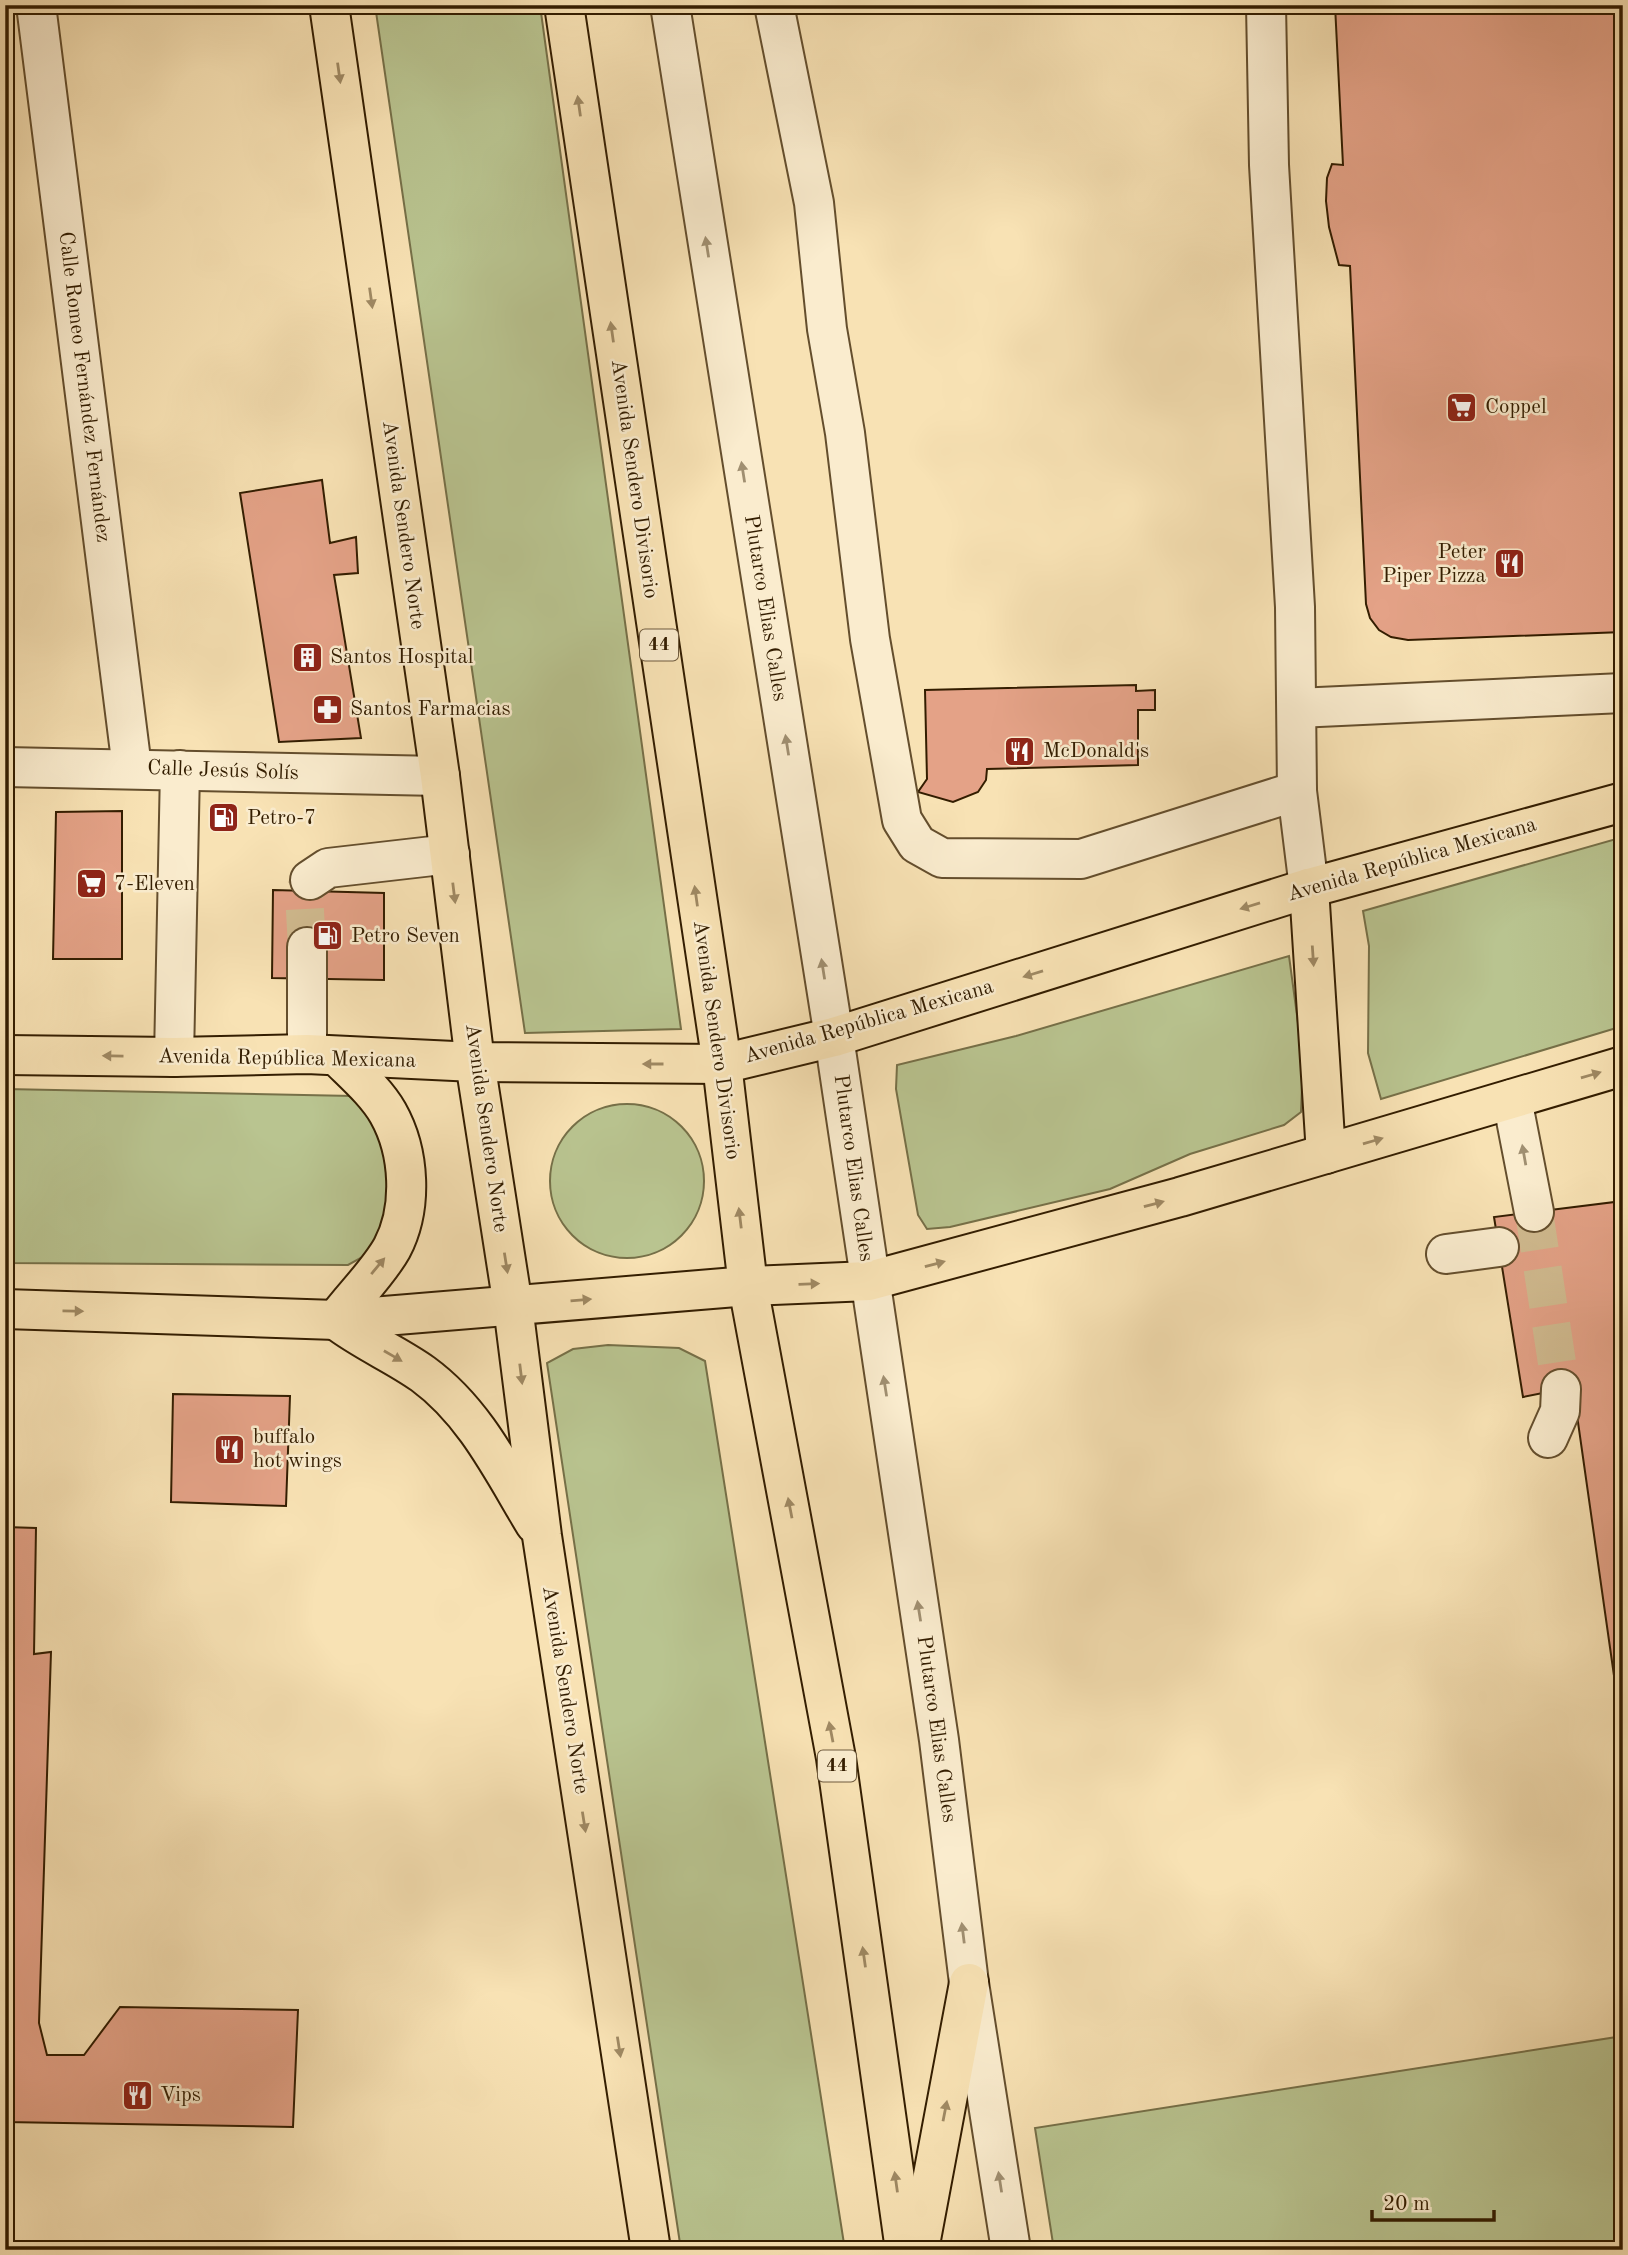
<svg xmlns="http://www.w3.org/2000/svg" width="1628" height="2255" viewBox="0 0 1628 2255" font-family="'Old Standard TT',serif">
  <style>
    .green { fill: #b9c490; stroke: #767048; stroke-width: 2 }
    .building { fill: #e4a287; stroke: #331d00; stroke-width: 2 }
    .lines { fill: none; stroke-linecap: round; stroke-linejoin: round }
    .minor-tunnel { stroke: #d1bb90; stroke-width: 38; stroke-dasharray: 38 19; stroke-linecap: butt }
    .minor-casing { stroke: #644e2d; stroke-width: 42 }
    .major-casing { stroke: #331d00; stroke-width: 42 }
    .minor { stroke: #faecce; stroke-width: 38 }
    .major { stroke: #f8e2b4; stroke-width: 38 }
    .oneway { fill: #9f8963 }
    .oneway2 { fill: #a08f71 }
    .labels { text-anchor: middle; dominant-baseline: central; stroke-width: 5; stroke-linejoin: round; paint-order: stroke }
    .shield { fill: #faecce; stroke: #6f5b3e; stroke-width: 2 }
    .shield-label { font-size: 19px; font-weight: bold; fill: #331d00 }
    .street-label { font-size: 21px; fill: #331d00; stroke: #faecce }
    .poi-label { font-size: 21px; fill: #331d00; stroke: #faecce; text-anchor: start }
  </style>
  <rect width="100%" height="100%" fill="#f8e2b4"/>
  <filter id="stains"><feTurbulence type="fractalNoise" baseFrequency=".00286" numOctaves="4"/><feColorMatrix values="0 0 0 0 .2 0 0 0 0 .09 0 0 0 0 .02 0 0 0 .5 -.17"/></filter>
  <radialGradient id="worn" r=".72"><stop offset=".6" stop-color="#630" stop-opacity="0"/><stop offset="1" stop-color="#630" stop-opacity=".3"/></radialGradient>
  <g class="green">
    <path d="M375,5H540L681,1029L525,1033Z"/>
    <path d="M1623,837V1026L1381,1099L1368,1053L1369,946L1363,911Z"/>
    <path d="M1289,956L1303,1060L1301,1112L1284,1125L1190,1154L1110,1189L950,1227L927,1229L918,1215L896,1089L897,1065L1016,1036Z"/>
    <path d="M5,1089L353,1096L384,1138L390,1209L368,1254L348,1265L5,1263Z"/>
    <circle cx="627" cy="1181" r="77"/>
    <path d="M608,1345L679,1348L705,1361L845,2250H681L547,1363L573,1349Z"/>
    <path d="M1623,2036V2250H1054L1035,2128Z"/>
  </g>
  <g class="building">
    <path d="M1335,5H1623V632L1408,640L1391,637L1379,630L1370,618L1366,604L1350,266L1339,265L1329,227L1326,201L1327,178L1332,164L1343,165Z"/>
    <path d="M322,480L330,543L356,537L358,573L334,575L361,738L279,742L240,493Z"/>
    <path d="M1136,685V691L1155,690V710H1138V765L987,769L986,780L978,792L953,802L918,792L927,779L925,690Z"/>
    <path d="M122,811V959H53L56,812Z"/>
    <path d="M273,890L384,893V980L272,978Z"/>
    <path d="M1623,1201V1739L1573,1387L1523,1397L1494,1217Z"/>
    <path d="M173,1394L290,1396L286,1506L171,1502Z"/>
    <path d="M5,1527L36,1528L34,1654L51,1652L39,2023L47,2055H84L120,2007L298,2010L293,2127L5,2122Z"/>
  </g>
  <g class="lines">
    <g class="minor-tunnel">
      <path d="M307,947L304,893L310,880"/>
      <path d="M1534,1212L1561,1389"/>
    </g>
    <defs>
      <g id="minor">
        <path d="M36,5L132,768"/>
        <path d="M670,5L834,1037L939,1740L969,1983L1011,2250"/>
        <path d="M774,5L814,203L827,329L845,433L870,639L902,820L917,844L942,858L1081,859L1297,791"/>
        <path d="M1266,5L1269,165L1295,607L1297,791L1309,888"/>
        <path d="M1297,708L1623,693"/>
        <path d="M5,767L440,776"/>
        <path d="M310,880L328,868L450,854"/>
        <path d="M307,1054V947"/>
        <path d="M174,1057L180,770"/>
        <path d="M1512,1099L1534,1212"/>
        <path d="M1446,1254L1499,1247"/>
        <path d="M1548,1438L1560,1411L1561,1389"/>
      </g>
      <g id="major">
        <path d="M329,5L440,776L475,1062L513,1306L542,1536L651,2250"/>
        <path d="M564,5L722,1064L748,1286L836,1758L905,2250"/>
        <path d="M1309,888L1326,1154"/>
        <path d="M5,1055L174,1057L307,1054L475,1062L722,1064L834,1037L1309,888L1623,802"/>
        <path d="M5,1309L336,1320L748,1286L869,1281L1180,1197L1623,1066"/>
        <path d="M336,1320C353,1297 378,1273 392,1248C413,1208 410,1152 388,1113C376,1092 355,1074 338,1057"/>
        <path d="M336,1320C363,1341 395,1354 423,1374C475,1412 503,1471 535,1524"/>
        <path d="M919,2250L969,1983"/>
      </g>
    </defs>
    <use href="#minor" class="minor-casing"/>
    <use href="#major" class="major-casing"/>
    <use href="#minor" class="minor"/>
    <use href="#major" class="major"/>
  </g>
  <defs><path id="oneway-solid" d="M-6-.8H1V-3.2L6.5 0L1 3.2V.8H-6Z" transform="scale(1.75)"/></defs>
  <g class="oneway">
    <use href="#oneway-solid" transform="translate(339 73) rotate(82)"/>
    <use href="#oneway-solid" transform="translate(579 106) rotate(-98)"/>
    <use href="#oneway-solid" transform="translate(371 298) rotate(82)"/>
    <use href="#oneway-solid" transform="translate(612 332) rotate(-98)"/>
    <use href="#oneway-solid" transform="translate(454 893) rotate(83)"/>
    <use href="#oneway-solid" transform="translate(696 896) rotate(-98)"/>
    <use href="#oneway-solid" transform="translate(1250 906) rotate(163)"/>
    <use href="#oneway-solid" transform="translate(1313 956) rotate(86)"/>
    <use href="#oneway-solid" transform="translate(1033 974) rotate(163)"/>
    <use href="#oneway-solid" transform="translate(113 1056) rotate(-179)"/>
    <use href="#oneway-solid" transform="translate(653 1064) rotate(-180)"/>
    <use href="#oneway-solid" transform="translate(1591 1075) rotate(-16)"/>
    <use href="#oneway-solid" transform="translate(1373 1141) rotate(-16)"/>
    <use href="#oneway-solid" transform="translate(1154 1204) rotate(-15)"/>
    <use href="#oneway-solid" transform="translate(740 1218) rotate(-97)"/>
    <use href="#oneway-solid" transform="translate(506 1263) rotate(81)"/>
    <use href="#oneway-solid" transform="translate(935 1264) rotate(-15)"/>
    <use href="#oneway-solid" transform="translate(378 1266) rotate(-50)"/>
    <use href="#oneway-solid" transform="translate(809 1284) rotate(-2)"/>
    <use href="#oneway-solid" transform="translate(581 1300) rotate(-5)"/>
    <use href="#oneway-solid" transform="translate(73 1311) rotate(1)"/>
    <use href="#oneway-solid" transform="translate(393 1356) rotate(30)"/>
    <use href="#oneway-solid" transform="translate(521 1374) rotate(83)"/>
    <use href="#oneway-solid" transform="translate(790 1508) rotate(-101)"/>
    <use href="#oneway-solid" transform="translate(831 1732) rotate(-101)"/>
    <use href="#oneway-solid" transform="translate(584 1822) rotate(81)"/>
    <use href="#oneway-solid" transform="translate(864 1957) rotate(-98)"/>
    <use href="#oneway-solid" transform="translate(619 2047) rotate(81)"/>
    <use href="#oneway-solid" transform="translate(945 2111) rotate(-79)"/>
    <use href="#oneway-solid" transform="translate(896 2182) rotate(-98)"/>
  </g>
  <g class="oneway2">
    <use href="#oneway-solid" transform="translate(707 247) rotate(-99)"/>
    <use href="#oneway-solid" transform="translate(743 472) rotate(-99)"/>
    <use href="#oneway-solid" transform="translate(787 745) rotate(-99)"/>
    <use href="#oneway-solid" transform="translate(823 969) rotate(-99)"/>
    <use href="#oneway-solid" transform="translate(1524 1155) rotate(-100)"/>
    <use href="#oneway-solid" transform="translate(885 1386) rotate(-99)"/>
    <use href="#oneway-solid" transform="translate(919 1611) rotate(-99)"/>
    <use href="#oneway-solid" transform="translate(963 1933) rotate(-97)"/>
    <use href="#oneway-solid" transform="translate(1000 2182) rotate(-99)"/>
  </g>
  <defs>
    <symbol id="supermarket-square" viewBox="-11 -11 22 22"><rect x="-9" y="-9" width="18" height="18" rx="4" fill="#8f2418" stroke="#faecce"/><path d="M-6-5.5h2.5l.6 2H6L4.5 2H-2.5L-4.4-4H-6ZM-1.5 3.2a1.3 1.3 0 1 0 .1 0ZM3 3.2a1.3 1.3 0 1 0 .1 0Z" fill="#fff"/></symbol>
    <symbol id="restaurant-square" viewBox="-11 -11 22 22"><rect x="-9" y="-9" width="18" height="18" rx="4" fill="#8f2418" stroke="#faecce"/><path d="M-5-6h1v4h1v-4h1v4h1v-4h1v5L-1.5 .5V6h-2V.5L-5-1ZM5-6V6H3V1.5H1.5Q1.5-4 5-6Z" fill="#fff"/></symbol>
    <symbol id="building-square" viewBox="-11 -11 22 22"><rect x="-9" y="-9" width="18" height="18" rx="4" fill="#8f2418" stroke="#faecce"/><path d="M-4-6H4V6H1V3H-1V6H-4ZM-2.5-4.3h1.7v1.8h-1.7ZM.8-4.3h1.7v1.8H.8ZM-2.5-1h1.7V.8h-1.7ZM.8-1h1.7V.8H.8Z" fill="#fff"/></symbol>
    <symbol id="pharmacy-square" viewBox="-11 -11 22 22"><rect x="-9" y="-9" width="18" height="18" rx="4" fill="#8f2418" stroke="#faecce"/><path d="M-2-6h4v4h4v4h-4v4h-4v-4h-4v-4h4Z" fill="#fff"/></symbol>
    <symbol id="fuel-square" viewBox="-11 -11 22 22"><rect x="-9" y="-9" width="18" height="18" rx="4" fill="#8f2418" stroke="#faecce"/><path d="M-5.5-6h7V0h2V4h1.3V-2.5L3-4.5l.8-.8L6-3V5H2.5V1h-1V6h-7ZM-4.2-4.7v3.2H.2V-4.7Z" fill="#fff"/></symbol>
  </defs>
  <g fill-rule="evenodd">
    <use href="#supermarket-square" x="1444" y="390" width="35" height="35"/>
    <use href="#restaurant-square" x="1492" y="546" width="35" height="35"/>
    <use href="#building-square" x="290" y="640" width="35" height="35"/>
    <use href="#pharmacy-square" x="310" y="692" width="35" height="35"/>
    <use href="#restaurant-square" x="1002" y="734" width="35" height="35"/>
    <use href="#fuel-square" x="206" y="800" width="35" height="35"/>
    <use href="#supermarket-square" x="74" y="866" width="35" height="35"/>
    <use href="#fuel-square" x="310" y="918" width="35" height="35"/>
    <use href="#restaurant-square" x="212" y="1432" width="35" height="35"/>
    <use href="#restaurant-square" x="120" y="2078" width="35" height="35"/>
  </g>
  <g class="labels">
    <g class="shield">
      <rect x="640" y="629.5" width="38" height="31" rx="5"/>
      <rect x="818" y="1750.5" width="38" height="31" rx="5"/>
    </g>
    <g class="shield-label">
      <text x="659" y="645">44</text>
      <text x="837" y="1766">44</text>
    </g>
    <g class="street-label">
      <text transform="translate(84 387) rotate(83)">Calle Romeo Fernández Fernández</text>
      <text transform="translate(634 479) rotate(82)">Avenida Sendero Divisorio</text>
      <text transform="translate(403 525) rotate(82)">Avenida Sendero Norte</text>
      <text transform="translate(765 608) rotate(81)">Plutarco Elias Calles</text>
      <text transform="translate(223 771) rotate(2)">Calle Jesús Solís</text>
      <text transform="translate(1412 860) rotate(-16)">Avenida República Mexicana</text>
      <text transform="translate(869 1022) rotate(-16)">Avenida República Mexicana</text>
      <text transform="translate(716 1040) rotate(82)">Avenida Sendero Divisorio</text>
      <text transform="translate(287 1059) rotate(1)">Avenida República Mexicana</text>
      <text transform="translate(486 1128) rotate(82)">Avenida Sendero Norte</text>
      <text transform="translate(853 1168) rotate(82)">Plutarco Elias Calles</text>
      <text transform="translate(565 1690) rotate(81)">Avenida Sendero Norte</text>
      <text transform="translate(936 1729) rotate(82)">Plutarco Elias Calles</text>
    </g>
    <g class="poi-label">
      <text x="1485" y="407">Coppel</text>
      <text x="1486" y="552" text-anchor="end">Peter<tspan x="1486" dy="24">Piper Pizza</tspan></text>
      <text x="330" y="657">Santos Hospital</text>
      <text x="350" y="709">Santos Farmacias</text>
      <text x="1043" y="751">McDonald's</text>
      <text x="247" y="818">Petro-7</text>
      <text x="114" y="884">7-Eleven</text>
      <text x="351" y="936">Petro Seven</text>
      <text x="253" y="1437">buffalo<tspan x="253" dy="24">hot wings</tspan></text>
      <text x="160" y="2095">Vips</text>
    </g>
  </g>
  <rect width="1628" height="2255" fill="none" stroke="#f8e2b4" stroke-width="28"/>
  <rect x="7" y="7" width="1614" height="2241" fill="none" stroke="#331d00" stroke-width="3.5"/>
  <rect x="14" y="14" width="1600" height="2227" fill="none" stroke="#331d00" stroke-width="2"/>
  <path d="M1372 2210v10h122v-10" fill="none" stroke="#331d00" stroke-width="3.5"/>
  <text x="1383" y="2210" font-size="21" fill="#331d00" stroke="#faecce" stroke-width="5" paint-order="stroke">20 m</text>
  <rect width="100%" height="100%" filter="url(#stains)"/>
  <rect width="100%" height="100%" fill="url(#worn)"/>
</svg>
